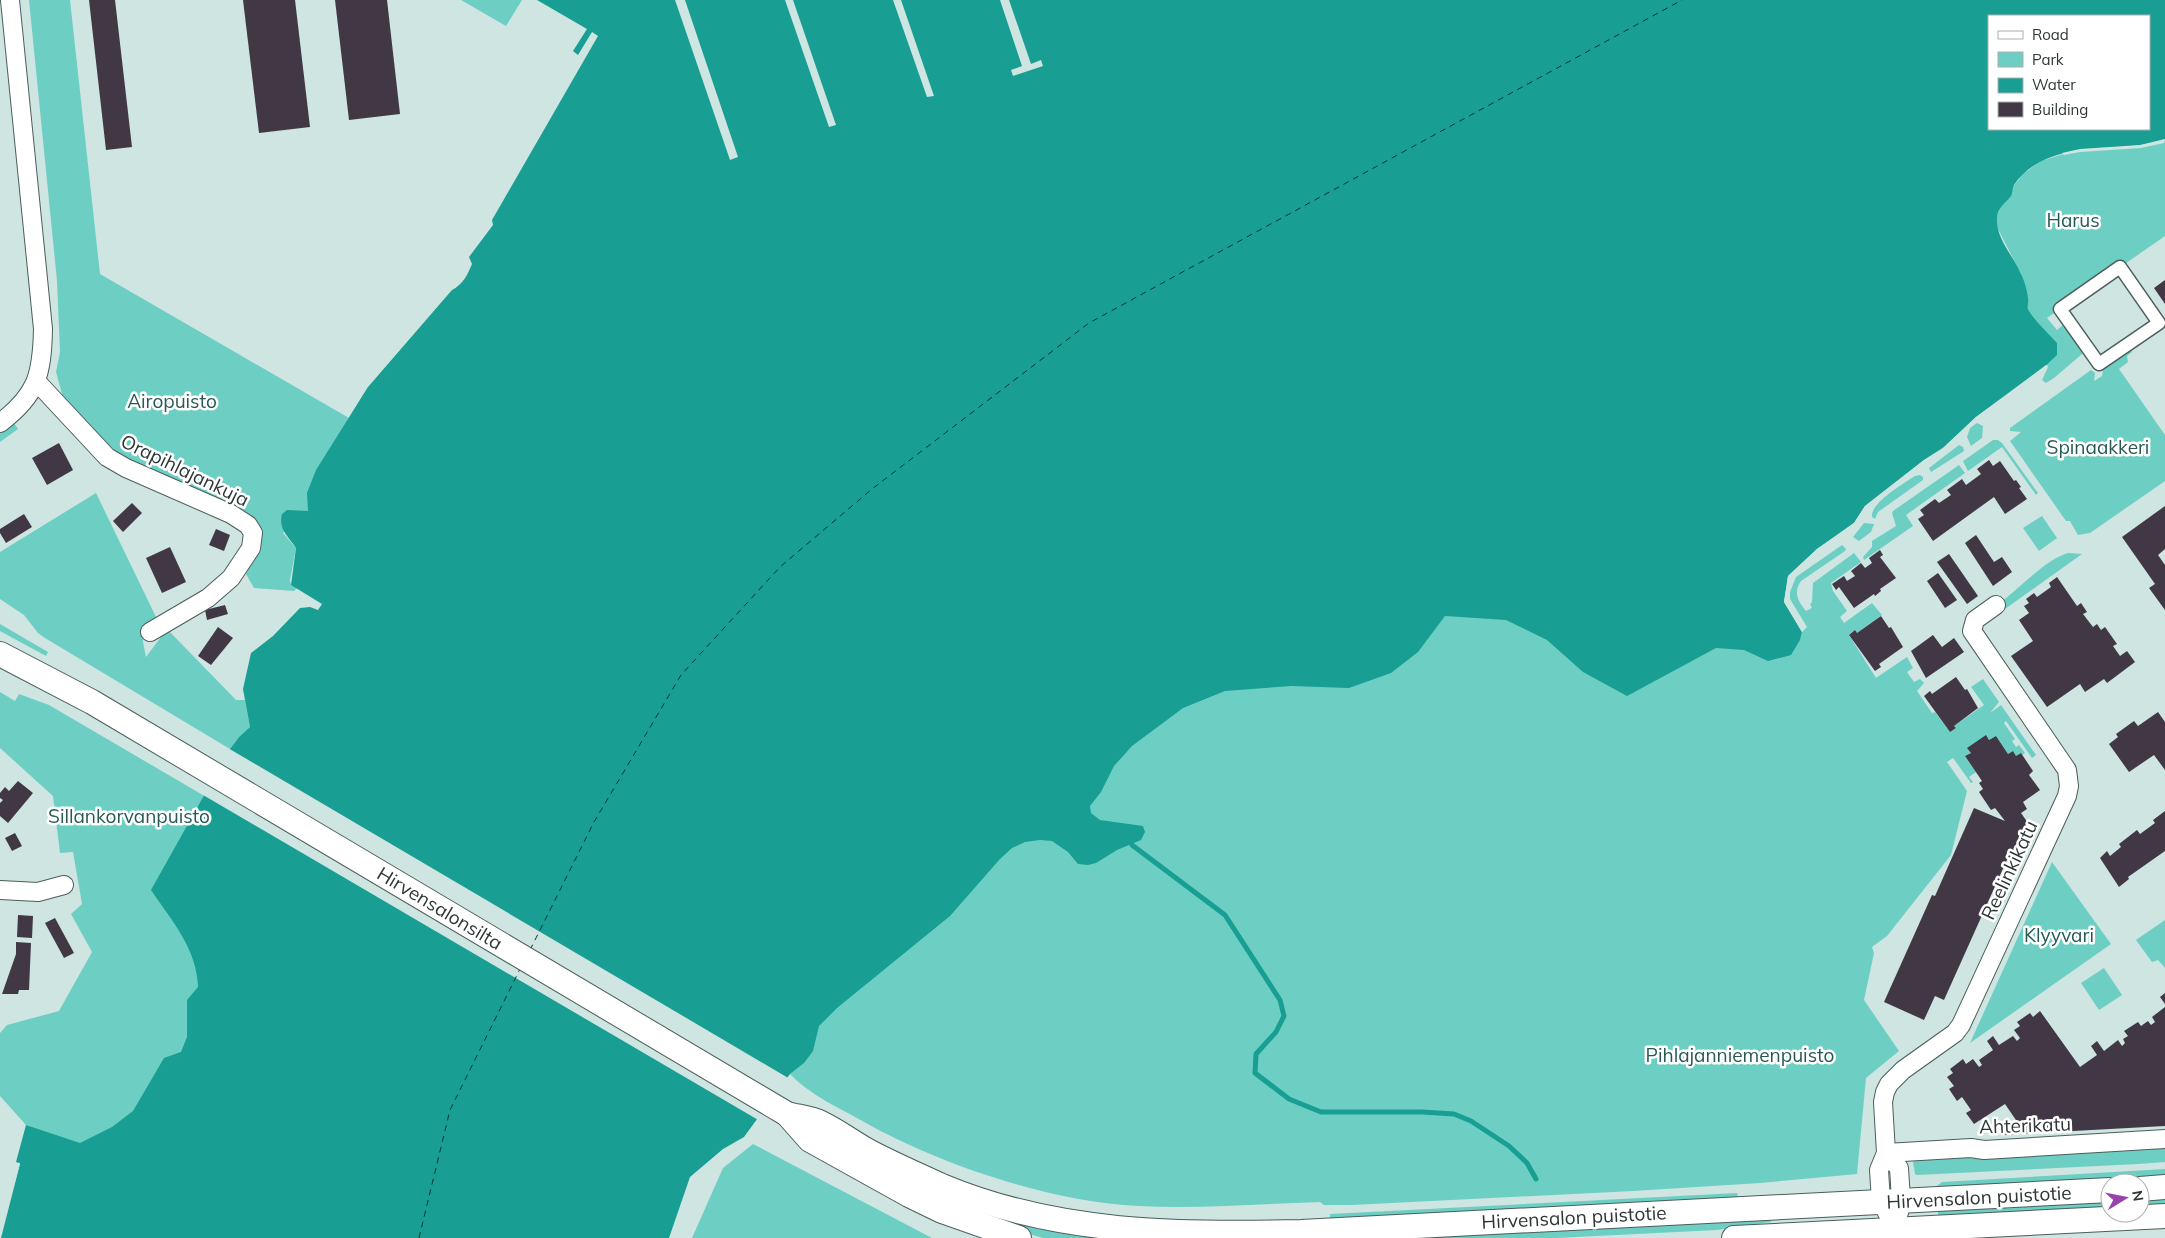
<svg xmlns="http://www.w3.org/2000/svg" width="2165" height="1238" viewBox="0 0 2165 1238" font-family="Mulish,sans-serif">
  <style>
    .green { fill: #6dcfc4 }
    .water { fill: #189e92; fill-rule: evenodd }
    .pier { fill: #cee5e2 }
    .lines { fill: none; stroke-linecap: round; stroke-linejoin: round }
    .stream { stroke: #189e92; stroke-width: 5 }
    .ferry { stroke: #003934; stroke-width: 1; stroke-dasharray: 6 5; stroke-linecap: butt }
    .building { fill: #423845 }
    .pedestrian-casing { stroke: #4a5e5b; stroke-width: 15 }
    .minor-casing { stroke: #4a5e5b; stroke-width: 20 }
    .secondary-casing { stroke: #4a5e5b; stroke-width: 26 }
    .pedestrian { stroke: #fff; stroke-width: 12 }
    .minor { stroke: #fff; stroke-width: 18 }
    .secondary { stroke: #fff; stroke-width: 24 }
    .labels { text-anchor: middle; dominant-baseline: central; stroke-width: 5; stroke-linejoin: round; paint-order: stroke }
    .park-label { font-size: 19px; fill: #285a54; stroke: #fff }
    .street-label { font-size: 19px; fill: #2e3736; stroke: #fff }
  </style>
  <rect width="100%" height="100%" fill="#cee5e2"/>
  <g class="green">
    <path d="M29,0H70L100,274L349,418L368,387L353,473L283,533L296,548L290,580L291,585L297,588L294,591L254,588L246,574L247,566L259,540V525L241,512L118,457L61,400L62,394L56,372L60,352L57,281Z"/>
    <path d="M461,0H522L506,26Z"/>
    <path d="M2165,139V236L2047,318L2057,330L2063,325L2068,324L2083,343L2082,354L2054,378L2046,383L2042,380L2048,367L2046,365L2040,371L2021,274L1998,229L1996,220L1998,208L2010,196L2013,187L2023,174L2041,161L2080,149Z"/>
    <path d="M2127,344L2132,352L2127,356L2128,362L2119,369L2165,435V481L2090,533L2078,535L2070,521H2066L2010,441L2021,432L2010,431V428L2091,370L2095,373L2094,381L2102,376L2104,364Z"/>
    <path d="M14,423L18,429L0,442V433Z"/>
    <path d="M1977,423L1983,426L1982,438L1971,446L1967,437L1970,428Z"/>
    <path d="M1993,440H1998L2002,443L2038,493L2036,495L2002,447L1968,471L1963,461Z"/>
    <path d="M1959,445L1963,447L1964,451L1931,472L1929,468Z"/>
    <path d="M1959,465L1965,473L1906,515L1913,526L1864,560L1863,557L1872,547V541L1896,526L1892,513L1893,511Z"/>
    <path d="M1920,475L1923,477V480L1878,512L1875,519L1872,517C1870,503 1903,484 1915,476Z"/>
    <path d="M96,493L156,617L143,625V642L146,657L167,629L236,700H245L250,727L239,737L230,749L45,638L38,633L24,615L0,599V552Z"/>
    <path d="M2042,516L2057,538L2039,551L2023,528Z"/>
    <path d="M1864,523L1874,524L1871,532L1859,541L1853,537Z"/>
    <path d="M1842,545L1846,549L1845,551L1801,581C1793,592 1798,601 1806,611L1812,608L1810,604L1812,602L1813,583L1854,553L1861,562L1831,583L1833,591L1847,611L1840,617L1844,623L1872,603L1882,615L1857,633L1855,630L1849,635L1876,678L1907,657L1913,668L1907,672L1914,682L1920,679L1924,683L1917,691L1932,713L1935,712L1950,732L1956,728L1954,726L1984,705L1971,687L1983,679L1999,702L1990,713L2001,705L2036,755L2032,758L2006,721L2004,723L2015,739L2012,741L2016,747L2019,745L2025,753L2022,755L2021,753L2016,756L2013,751L2008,754L1996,736L1989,740L1986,736L1968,748L1971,753L1965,756L1976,772L1969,777L1973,782L1971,783L1953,758L1947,762L1967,791L1951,855L1887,936L1872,947L1874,953L1864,1000L1899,1051L1866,1078L1857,1174L1760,1183L1633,1191L1352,1205H1324L1320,1202C1259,1204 1199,1209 1138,1206C1052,1202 941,1165 866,1123C840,1108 811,1096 790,1074L803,1063L793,949L1347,602L1800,639L1802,632L1807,627L1790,599V592L1796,577Z"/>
    <path d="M2068,553L2082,554L2005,609L2000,603C2019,589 2046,559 2068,553Z"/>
    <path d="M0,624L48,652L46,656L0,631Z"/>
    <path d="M0,692L15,701L19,694L49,705L254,825L169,1166L76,1144L26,1125L0,1096V1033L7,1025L59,1011L92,952L71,914L82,904L73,852L60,853L53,796L0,748Z"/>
    <path d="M2052,862L2111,944L1970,1043Z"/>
    <path d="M2165,920V968L2158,960L2152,962L2136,940Z"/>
    <path d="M2104,968L2122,995L2099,1010L2081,983Z"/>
    <path d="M753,1144L932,1238H692L723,1168Z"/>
    <path d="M2165,1148V1162L2138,1164L1917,1175L1915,1174L1913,1162L1921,1158Z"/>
    <path d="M2165,1169V1178L1938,1190L1937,1186L1942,1182Z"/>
    <path d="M1737,1193L1738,1197L1724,1200L1330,1220V1214Z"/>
    <path d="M2165,1196V1204L2140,1205V1197Z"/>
    <path d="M2110,1199V1207L1938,1219V1208Z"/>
    <path d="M959,1202L1107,1238H1043L1009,1228Z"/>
    <path d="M1770,1216L1771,1222L1717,1230L1556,1238H1343Z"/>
  </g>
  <path class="water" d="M537,0H2165V139C2133,151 2097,144 2064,153C2044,158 2025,168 2014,185C2012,189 2013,192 2011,196C2004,205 1996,208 1997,221C1997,239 2013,256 2020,272C2024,279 2027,290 2028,298C2029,301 2027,305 2028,309C2031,317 2050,335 2057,343V355L2040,371L1976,417L1943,448L1924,460L1865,506L1854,523L1817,549L1788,576L1784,602L1802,632L1800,640L1791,655L1768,661L1744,650L1716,648L1627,696L1583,672L1547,640L1506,620L1445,616L1418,652L1391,673L1349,688L1291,686L1225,691L1183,708L1132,746L1114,766L1101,792L1090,806L1091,813L1100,820L1143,826L1145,832L1141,840L1117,850L1096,863L1088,865L1078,864L1068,852L1052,841L1040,840L1025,842L1012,848L1000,859L950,916L837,1008L819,1026L813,1051L804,1063L790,1074L744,1137L723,1149L690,1177L669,1238H1L20,1164L16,1162L26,1125L80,1143L112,1127L133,1111L164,1058L181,1052L187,1037V1000L198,987C197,949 172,921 151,890L230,749L239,737L250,727L243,689L251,653L273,636L300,608L310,607L318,610L322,604L291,585L296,548C288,536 278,529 282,514L287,510L308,511L307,493L316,470L368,387L452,290C463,284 467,276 472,264L469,257L493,225L492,220L598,36L592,32L578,55L573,51L587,29ZM1989,16H2149V129H1989Z"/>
  <g class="pier">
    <path d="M675,0H685L738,157L730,160Z"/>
    <path d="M785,0H793L836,125L829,127Z"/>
    <path d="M893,0H901L934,96L927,97Z"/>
    <path d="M1000,0H1009L1031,64L1041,60L1043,66L1013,76L1011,70L1022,66Z"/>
    <path d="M2165,139L2164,143L2141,148L2080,152L2064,155L2062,153L2080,149L2140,145Z"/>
    <path d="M2046,365L2048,366L2041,373L1977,419L1945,449L1925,462L1867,508L1856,525L1819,551L1790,577L1787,602L1803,630L1802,632L1784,602L1788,576L1817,549L1854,523L1865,506L1924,460L1943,448L1976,417Z"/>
    <path d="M228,748L790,1079L760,1121L203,795Z"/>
    <path d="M13,1162L20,1163L0,1238V1231L17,1165Z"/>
  </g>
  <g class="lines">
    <path class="stream" d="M1132,845L1225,915L1280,1000L1284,1016L1276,1032L1256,1054L1255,1073L1289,1099L1321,1112H1422L1454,1114L1471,1121L1509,1146L1527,1163L1536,1179"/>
    <g class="ferry">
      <path d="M530,950L594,822L681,675L780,567L872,489L1089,323L1682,0"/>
      <path d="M419,1238L450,1110L520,969"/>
    </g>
  </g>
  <g class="building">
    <path d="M89,0H115L132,147L106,150Z"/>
    <path d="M243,0H295L310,127L259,133Z"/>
    <path d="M335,0H387L400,114L349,120Z"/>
    <path d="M2165,280V304L2154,288Z"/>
    <path d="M59,443L73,470L47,485L32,458Z"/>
    <path d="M1989,460L1993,466L2000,461L2014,481L2016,480L2021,487L2019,488L2027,499L2005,514L1994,497L1933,541L1918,519L1924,515L1920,510L1935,499L1939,503L1951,495L1947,490L1962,479L1966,485L1981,474L1977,469Z"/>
    <path d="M132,503L142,513L123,532L113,521Z"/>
    <path d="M2165,506V549L2158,555L2165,565V610L2149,588L2155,584L2122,537Z"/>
    <path d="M24,514L32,527L6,543L0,533V529Z"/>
    <path d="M216,529L230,535L224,551L209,545Z"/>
    <path d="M1976,535L1994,562L2002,557L2012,572L1993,586L1965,543Z"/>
    <path d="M170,547L186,582L162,593L146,558Z"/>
    <path d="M1880,550L1883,555L1880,557L1896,578L1880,589L1881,591L1875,596L1874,594L1854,608L1839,587L1836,590L1832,584L1844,576L1847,581L1855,576L1851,571L1861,563L1865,568L1872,563L1869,558Z"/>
    <path d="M1949,554L1978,596L1967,604L1937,562Z"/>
    <path d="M1938,573L1957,600L1945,608L1927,581Z"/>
    <path d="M2057,577L2077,606L2081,603L2087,612L2083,614L2093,627L2097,624L2101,630L2105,627L2117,644L2113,646L2120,656L2127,651L2135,662L2107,683L2104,679L2085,692L2080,684L2047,707L2011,656L2033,641L2019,620L2029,613L2024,606L2029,603L2026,599L2034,593L2037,597L2051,587L2049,583Z"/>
    <path d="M225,605L228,614L207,620L205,610Z"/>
    <path d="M1881,616L1889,628L1891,627L1903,647L1879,664L1881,667L1875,671L1849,635L1855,630L1857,633Z"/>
    <path d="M218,627L233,638L211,665L198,656Z"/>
    <path d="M1933,635L1942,647L1954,638L1964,652L1926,678L1911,651Z"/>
    <path d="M1956,677L1965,690L1967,689L1978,708L1954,726L1956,728L1950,732L1924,696L1930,691L1932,694Z"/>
    <path d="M2158,712L2165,722V770L2154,755L2129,772L2109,744L2118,737L2116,734L2134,721L2138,726Z"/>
    <path d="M1986,735L1989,740L1996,736L2008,754L2013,751L2016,756L2021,753L2033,771L2029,775L2040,790L2023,802L2027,809L2021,813L2028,823L2027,826L2013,854L2010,853L1944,1000L1935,996L1924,1020L1884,1002L1932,895L1935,896L1974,808L2005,821L1995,808L1991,810L1979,792L1983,789L1979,783L1982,781L1965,756L1971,753L1967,748Z"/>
    <path d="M18,781L33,793L8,823L0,816V803L3,800L0,798V793L5,787L9,791Z"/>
    <path d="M2165,811V851L2128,877L2129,879L2119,887L2100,858L2107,851L2110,856L2121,847L2119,844L2137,830L2140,834L2155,823L2153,820Z"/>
    <path d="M15,833L22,846L12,851L5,838Z"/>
    <path d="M18,915L33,916L32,938L17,937Z"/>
    <path d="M55,918L74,953L64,958L45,923Z"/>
    <path d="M16,942L31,943L29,990H19L18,994H2L16,954Z"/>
    <path d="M2165,993V1004L2160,997Z"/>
    <path d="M2165,1007V1126L2000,1135L1999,1125L2018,1123L2005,1104L1974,1124L1966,1113L1971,1110L1962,1097L1957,1101L1949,1089L1954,1086L1947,1077L1953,1073L1950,1069L1963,1059L1966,1064L1973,1059L1979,1067L1982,1065L1979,1060L1993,1050L1987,1041L1993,1036L1999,1045L2013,1036L2017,1041L2020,1038L2014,1030L2020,1026L2017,1022L2030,1013L2033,1017L2040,1011L2080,1067L2097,1055L2091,1046L2097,1041L2104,1051L2118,1040L2122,1046L2125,1043L2123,1039L2128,1036L2124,1031L2138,1022L2141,1026L2148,1021L2151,1025L2155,1022L2152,1017Z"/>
  </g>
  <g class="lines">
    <defs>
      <path id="pedestrian" d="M2120,267L2159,323L2099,364L2060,309Z"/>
      <g id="minor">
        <path d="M37,382L107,457L126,468L231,514L248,525L253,533L251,548L231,578L208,598L150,632"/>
        <path d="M0,423C37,395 42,375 43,329L10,0"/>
        <path d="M0,890L38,892L64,885"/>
        <path d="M1886,1153L1971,1148L1984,1150L2165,1139"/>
        <path d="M1886,1153L1899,1168L1901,1200L1899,1213"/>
        <path d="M1896,1230L1881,1201L1879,1170L1886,1153L1883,1102L1885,1092L1889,1084L1903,1070L1955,1033L1961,1025L2067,796L2069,786L2067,770L1972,631L1975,620L1996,605"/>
      </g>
      <g id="secondary">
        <path d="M0,654L92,702L787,1114C798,1117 811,1118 821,1123C838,1131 853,1143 870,1152C893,1164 918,1175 942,1186C1057,1234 1179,1235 1301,1232L2110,1190"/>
        <path d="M787,1114L810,1140L909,1195L942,1211L1019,1238"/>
        <path d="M2140,1189L2165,1187"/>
        <path d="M1734,1238L2165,1216"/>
      </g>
    </defs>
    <use href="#pedestrian" class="pedestrian-casing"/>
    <use href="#minor" class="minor-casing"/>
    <use href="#secondary" class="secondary-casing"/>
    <use href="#pedestrian" class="pedestrian"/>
    <use href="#minor" class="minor"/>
    <use href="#secondary" class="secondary"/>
  </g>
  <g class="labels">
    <g class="park-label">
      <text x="2073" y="220">Harus</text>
      <text x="172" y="401">Airopuisto</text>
      <text x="2098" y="447">Spinaakkeri</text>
      <text x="129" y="816">Sillankorvanpuisto</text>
      <text x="2059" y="935">Klyyvari</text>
      <text x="1740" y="1055">Pihlajanniemenpuisto</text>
    </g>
    <g class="street-label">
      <text transform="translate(185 470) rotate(26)">Orapihlajankuja</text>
      <text transform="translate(2009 870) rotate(-65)">Reelinkikatu</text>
      <text transform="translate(440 908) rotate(31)">Hirvensalonsilta</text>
      <text transform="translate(2025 1125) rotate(-2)">Ahterikatu</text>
      <text transform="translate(1979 1197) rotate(-3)">Hirvensalon puistotie</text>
      <text transform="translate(1574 1217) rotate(-3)">Hirvensalon puistotie</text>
    </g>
  </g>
  <rect x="1988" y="15" width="162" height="115" fill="#ffffff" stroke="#abafaf"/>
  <rect x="1998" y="31" width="25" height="8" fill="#ffffff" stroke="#abafaf"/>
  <text x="2032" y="40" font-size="15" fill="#2e3736">Road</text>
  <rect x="1998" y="52" width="25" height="15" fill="#6dcfc4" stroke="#abafaf"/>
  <text x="2032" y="65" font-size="15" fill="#2e3736">Park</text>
  <rect x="1998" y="78" width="25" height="15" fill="#189e92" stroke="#abafaf"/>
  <text x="2032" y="90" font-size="15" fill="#2e3736">Water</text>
  <rect x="1998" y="102" width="25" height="15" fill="#423845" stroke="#abafaf"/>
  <text x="2032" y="115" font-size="15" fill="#2e3736">Building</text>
  <g transform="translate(2125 1198) rotate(80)"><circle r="24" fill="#ffffff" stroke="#abafaf"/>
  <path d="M0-4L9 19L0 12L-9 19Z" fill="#9942ae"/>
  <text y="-8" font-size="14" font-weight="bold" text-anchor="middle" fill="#2e3736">N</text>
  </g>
</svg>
